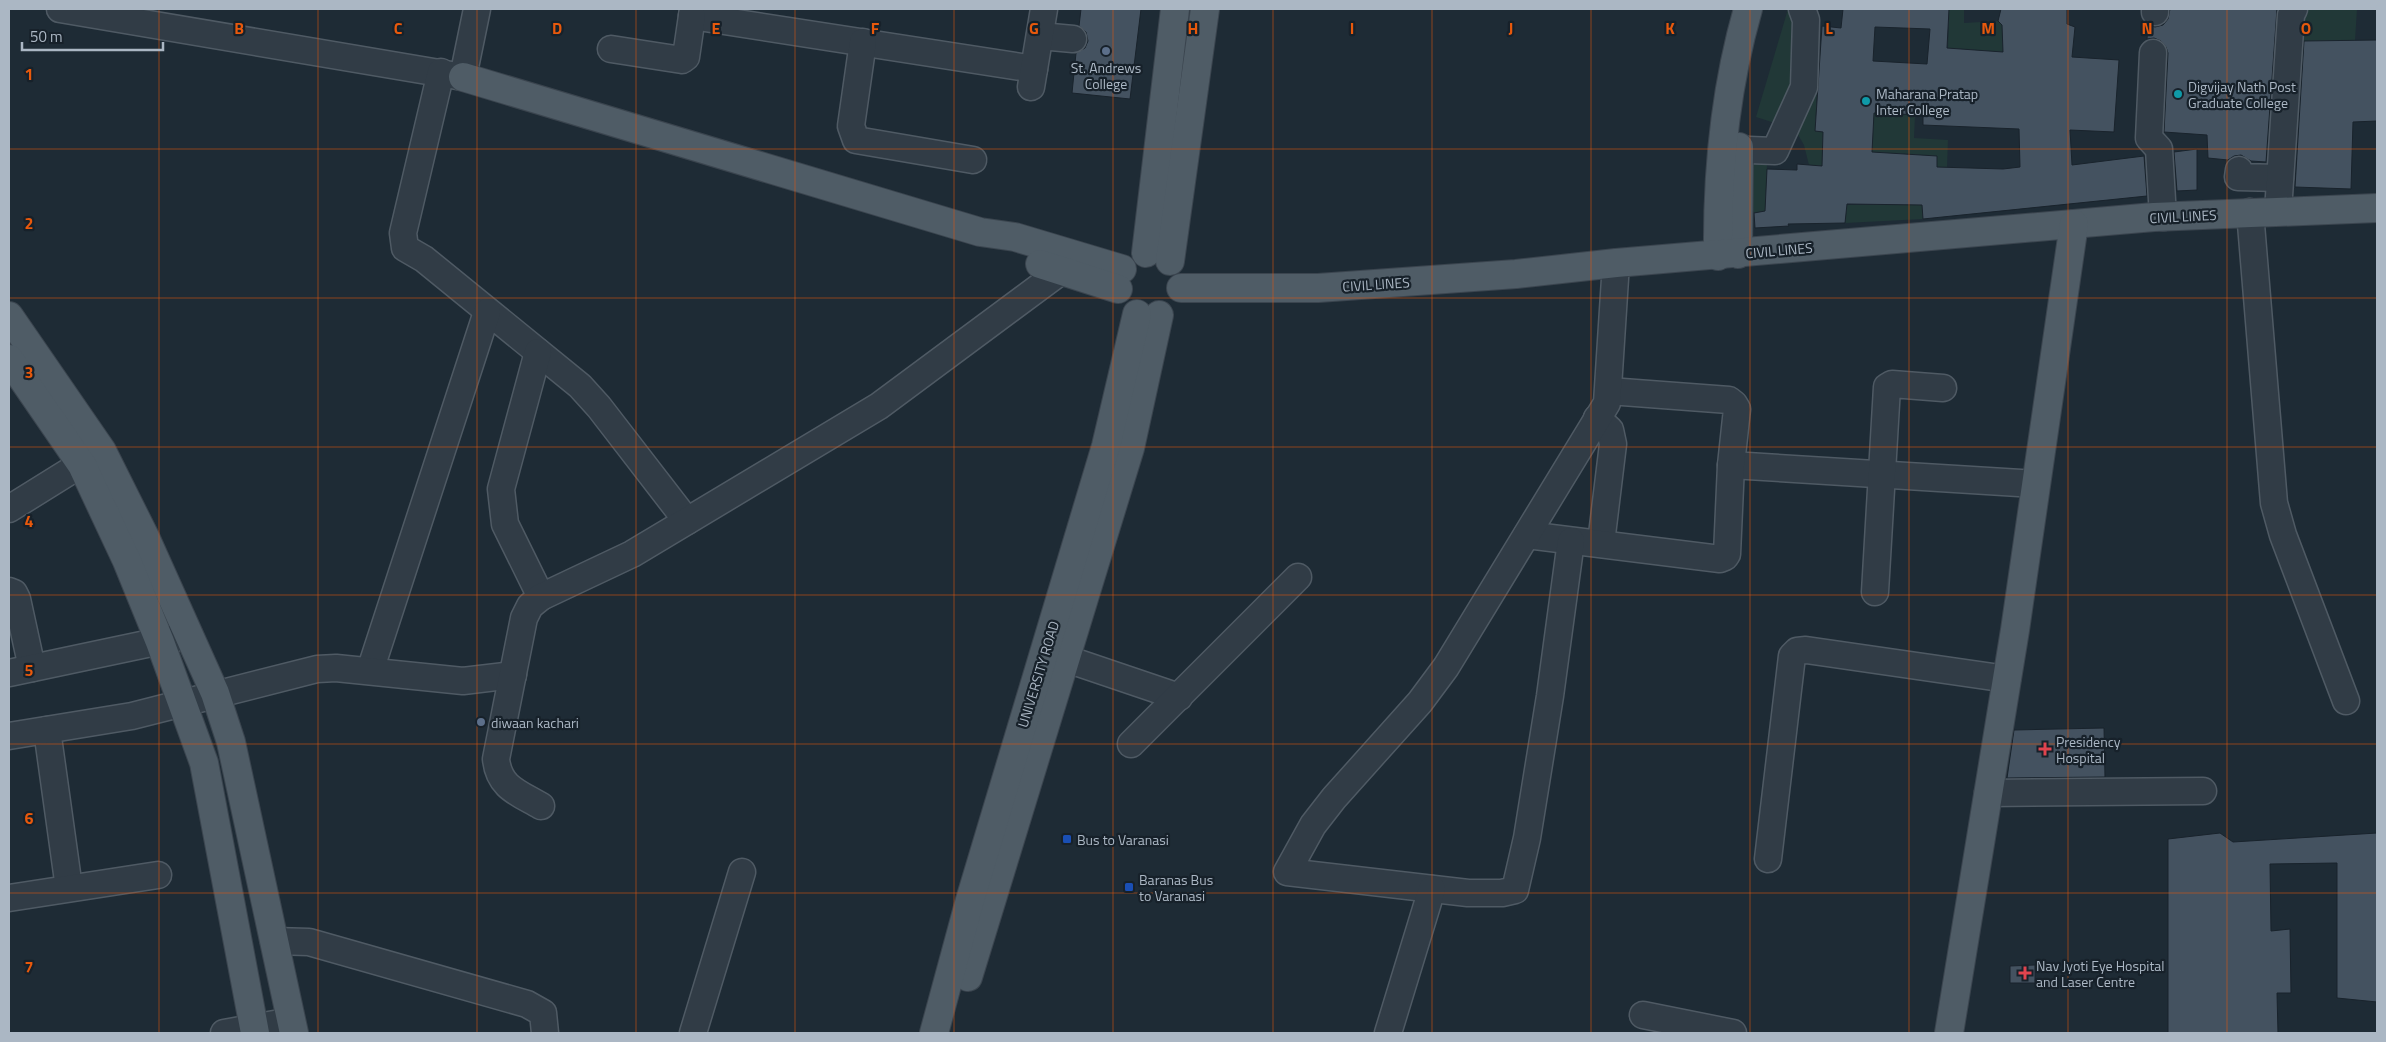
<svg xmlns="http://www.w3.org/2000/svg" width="2386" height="1042" viewBox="0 0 2386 1042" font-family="'Titillium Web',sans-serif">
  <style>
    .green { fill: #213837 }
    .building { fill: #445260; stroke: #19232c; fill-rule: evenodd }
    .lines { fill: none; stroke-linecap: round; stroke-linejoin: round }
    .minor-casing { stroke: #4f5a64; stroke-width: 29 }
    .major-casing { stroke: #3b454f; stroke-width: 30 }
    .minor { stroke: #313c46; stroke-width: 26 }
    .major { stroke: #4f5c66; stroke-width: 28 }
    .grid { fill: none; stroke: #e8590c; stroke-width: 1; stroke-opacity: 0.55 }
    .service-dot { fill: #5c6f8a; stroke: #17212a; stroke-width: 2 }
    .culture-dot { fill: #0f9aa8; stroke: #17212a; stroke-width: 2 }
    .health-dot { fill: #e0444e; stroke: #17212a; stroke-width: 2 }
    .transit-dot { fill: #1a4fb4; stroke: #17212a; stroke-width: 2 }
    .labels { text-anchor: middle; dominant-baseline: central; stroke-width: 4.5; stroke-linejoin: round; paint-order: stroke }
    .poi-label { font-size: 14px; fill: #abb7c4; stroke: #17212a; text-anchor: start }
    .street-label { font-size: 14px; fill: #abb7c4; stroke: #17212a }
    .grid-label { font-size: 16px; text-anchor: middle; font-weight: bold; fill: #e8590c; stroke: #17212a; stroke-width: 4.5; stroke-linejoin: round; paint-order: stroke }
  </style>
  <rect width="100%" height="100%" fill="#1e2b35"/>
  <g class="green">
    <path d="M1788,9H1795V88L1778,124L1756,117Z"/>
    <path d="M1949,9H1964V23L1998,21L2002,25L2003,52L1948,48Z"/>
    <path d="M2308,9H2357L2355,41H2295L2304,13Z"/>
    <path d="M1817,89L1815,131L1823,132L1822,166L1809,165L1804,145L1793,126L1810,91Z"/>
    <path d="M1874,113L1915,115L1914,138L1948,140L1947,167H1937V156L1872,152Z"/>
    <path d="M1751,162L1767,164L1765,211L1754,213L1744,196Z"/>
    <path d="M1847,205H1922L1923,219L1845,223Z"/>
  </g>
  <g class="building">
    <path d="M1081,9H1141L1130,99L1072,93L1076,53L1085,48L1088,41L1086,32L1079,26Z"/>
    <path d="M1843,9H1949L1947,48L2003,52L2002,25L1998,21L2001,9H2067V24L2075,27L2072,57L2119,60L2114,132L2070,130L2072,165L2144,156L2147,196L1923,219L1922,205L1847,204L1845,223L1788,224L1789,226L1755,228L1754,213L1765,211L1767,169L1797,170V164L1822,166L1823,132L1815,131L1822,26L1841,28ZM1875,27L1930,29L1927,64L1873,61ZM1874,113L1923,115V125L2019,129L2020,167L2003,169L1937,167V156L1872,152Z"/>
    <path d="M2170,9H2277L2266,162L2251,161L2241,155L2234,156L2228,160L2208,158L2207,135L2164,132L2168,53L2166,47L2161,41L2154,38L2147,39L2148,25L2155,27L2163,25L2168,19Z"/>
    <path d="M2377,40V121L2353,122L2351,189L2295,187L2304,41Z"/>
    <path d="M2197,149V190L2177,191L2174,152Z"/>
    <path d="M2104,728L2105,777L2007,778L2014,730Z"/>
    <path d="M2220,833L2233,842L2377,833V1002L2337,998V863L2270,864L2271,931L2290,929L2291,993H2277L2278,1033H2168V839Z"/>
    <path d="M2035,965V983H2010V966Z"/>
  </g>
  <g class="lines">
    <defs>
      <g id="minor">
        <path d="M60,9L463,77L477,9"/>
        <path d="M693,9L692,16L1034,69"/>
        <path d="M2155,12V9"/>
        <path d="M1040,36L1073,39"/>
        <path d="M863,42L851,126L856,140L973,160"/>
        <path d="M611,49L682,60L686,57L692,16"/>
        <path d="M2153,53L2149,138L2159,149L2163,217"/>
        <path d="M441,72L403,233L405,248L424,259L580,386L599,407L687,521"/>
        <path d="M1031,87L1044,9"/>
        <path d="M1723,149L1775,151L1804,87L1806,20L1802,9"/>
        <path d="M2239,170L2238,177L2280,178"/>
        <path d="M2278,211L2291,15L2294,9"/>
        <path d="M2250,212L2274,503L2283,535L2346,701"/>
        <path d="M538,352L501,489L505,524L541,597"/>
        <path d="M1597,418L1610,430L1613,444L1601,543"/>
        <path d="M1731,465L2036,484"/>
        <path d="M9,509L99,453"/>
        <path d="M1527,535L1720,559L1725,557L1727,554L1731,465L1737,409L1734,404L1729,400L1609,391"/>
        <path d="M1571,541L1550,696L1527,838L1515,890L1502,893H1468L1287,872L1313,825L1334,798L1420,702L1446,667L1607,403L1616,263"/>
        <path d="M9,591L14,593L17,599L32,668"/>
        <path d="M1875,592L1887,387L1892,384L1943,388"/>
        <path d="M1046,652L1179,697"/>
        <path d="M370,671L487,312"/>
        <path d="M9,673L189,635"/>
        <path d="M47,730L69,888"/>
        <path d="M9,736L132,716L317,669L336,668L463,681L513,675"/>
        <path d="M1131,744L1298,577"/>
        <path d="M1988,793L2203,791"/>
        <path d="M541,806C519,793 499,788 496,759L524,618L530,606L541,597L632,554L879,406L1061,271"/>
        <path d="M1768,859L1792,656L1797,651L1806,650L2007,679"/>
        <path d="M9,898L158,875"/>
        <path d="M274,941L309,942L527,1004L543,1013L545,1033"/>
        <path d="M1643,1015L1733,1033"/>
        <path d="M224,1033L291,1021"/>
        <path d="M693,1033L742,872"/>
        <path d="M1388,1033L1432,889"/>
      </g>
      <g id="major">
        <path d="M463,77L980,232L1015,237L1122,269"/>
        <path d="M1146,253L1175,9"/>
        <path d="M1738,254L1739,147"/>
        <path d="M1718,256C1717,173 1725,89 1748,9"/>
        <path d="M1170,261L1205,9"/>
        <path d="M1040,264L1118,289"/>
        <path d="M1181,288H1318L1516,274L1616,263L2154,217L2377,208"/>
        <path d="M9,316L102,451L145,537L215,693L231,742L294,1033"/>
        <path d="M9,359L82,465L127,561L160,642L204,763L255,1033"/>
        <path d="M968,977L1130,448L1159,315"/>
        <path d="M934,1033L970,900L1106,446L1137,314"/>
        <path d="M1949,1033L2015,630L2074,224"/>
      </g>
    </defs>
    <use href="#minor" class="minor-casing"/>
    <use href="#major" class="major-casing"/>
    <use href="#minor" class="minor"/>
    <use href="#major" class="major"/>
  </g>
  <path class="grid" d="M159,9V1033M318,9V1033M477,9V1033M636,9V1033M795,9V1033M954,9V1033M1113,9V1033M1273,9V1033M1432,9V1033M1591,9V1033M1750,9V1033M1909,9V1033M2068,9V1033M2227,9V1033M9,149H2377M9,298H2377M9,447H2377M9,595H2377M9,744H2377M9,893H2377"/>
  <g class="service-dot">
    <circle cx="1106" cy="51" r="5"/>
    <circle cx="481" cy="722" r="5"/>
  </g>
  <g class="culture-dot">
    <circle cx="2178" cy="94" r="5"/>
    <circle cx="1866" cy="101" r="5"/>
  </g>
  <g class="health-dot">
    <path d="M2042.5 741.5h5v5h5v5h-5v5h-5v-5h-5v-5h5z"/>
    <path d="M2022.5 965.5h5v5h5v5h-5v5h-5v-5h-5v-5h5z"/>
  </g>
  <g class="transit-dot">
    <rect x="1062" y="834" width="10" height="10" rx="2.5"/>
    <rect x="1124" y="882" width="10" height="10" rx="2.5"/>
  </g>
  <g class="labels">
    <g class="poi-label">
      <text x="1106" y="67" text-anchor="middle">St. Andrews<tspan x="1106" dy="16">College</tspan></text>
      <text x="2188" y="86">Digvijay Nath Post<tspan x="2188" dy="16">Graduate College</tspan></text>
      <text x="1876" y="93">Maharana Pratap<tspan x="1876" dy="16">Inter College</tspan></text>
      <text x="491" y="722">diwaan kachari</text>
      <text x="2056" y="741">Presidency<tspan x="2056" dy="16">Hospital</tspan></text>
      <text x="1077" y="839">Bus to Varanasi</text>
      <text x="1139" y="879">Baranas Bus<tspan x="1139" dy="16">to Varanasi</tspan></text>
      <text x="2036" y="965">Nav Jyoti Eye Hospital<tspan x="2036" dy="16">and Laser Centre</tspan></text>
    </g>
    <g class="street-label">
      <text transform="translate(2183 216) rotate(-3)">CIVIL LINES</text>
      <text transform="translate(1779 250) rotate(-5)">CIVIL LINES</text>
      <text transform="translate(1376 284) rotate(-4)">CIVIL LINES</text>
      <text transform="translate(1038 674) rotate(-73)">UNIVERSITY ROAD</text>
    </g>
  </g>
  <g class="grid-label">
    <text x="239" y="34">B</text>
    <text x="398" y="34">C</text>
    <text x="557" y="34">D</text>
    <text x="716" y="34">E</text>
    <text x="875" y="34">F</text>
    <text x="1034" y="34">G</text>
    <text x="1193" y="34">H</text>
    <text x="1352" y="34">I</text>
    <text x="1511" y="34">J</text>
    <text x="1670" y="34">K</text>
    <text x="1829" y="34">L</text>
    <text x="1988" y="34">M</text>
    <text x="2147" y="34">N</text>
    <text x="2306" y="34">O</text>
    <text x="29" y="80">1</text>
    <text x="29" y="229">2</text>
    <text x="29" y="378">3</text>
    <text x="29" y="527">4</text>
    <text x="29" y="676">5</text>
    <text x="29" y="824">6</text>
    <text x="29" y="973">7</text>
  </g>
  <rect width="2386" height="1042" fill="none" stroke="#abb7c4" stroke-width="20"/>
  <path d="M22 42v8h141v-8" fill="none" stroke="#abb7c4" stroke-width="2.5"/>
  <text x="30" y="42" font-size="15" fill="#abb7c4" stroke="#17212a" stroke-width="4" paint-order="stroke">50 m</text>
</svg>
